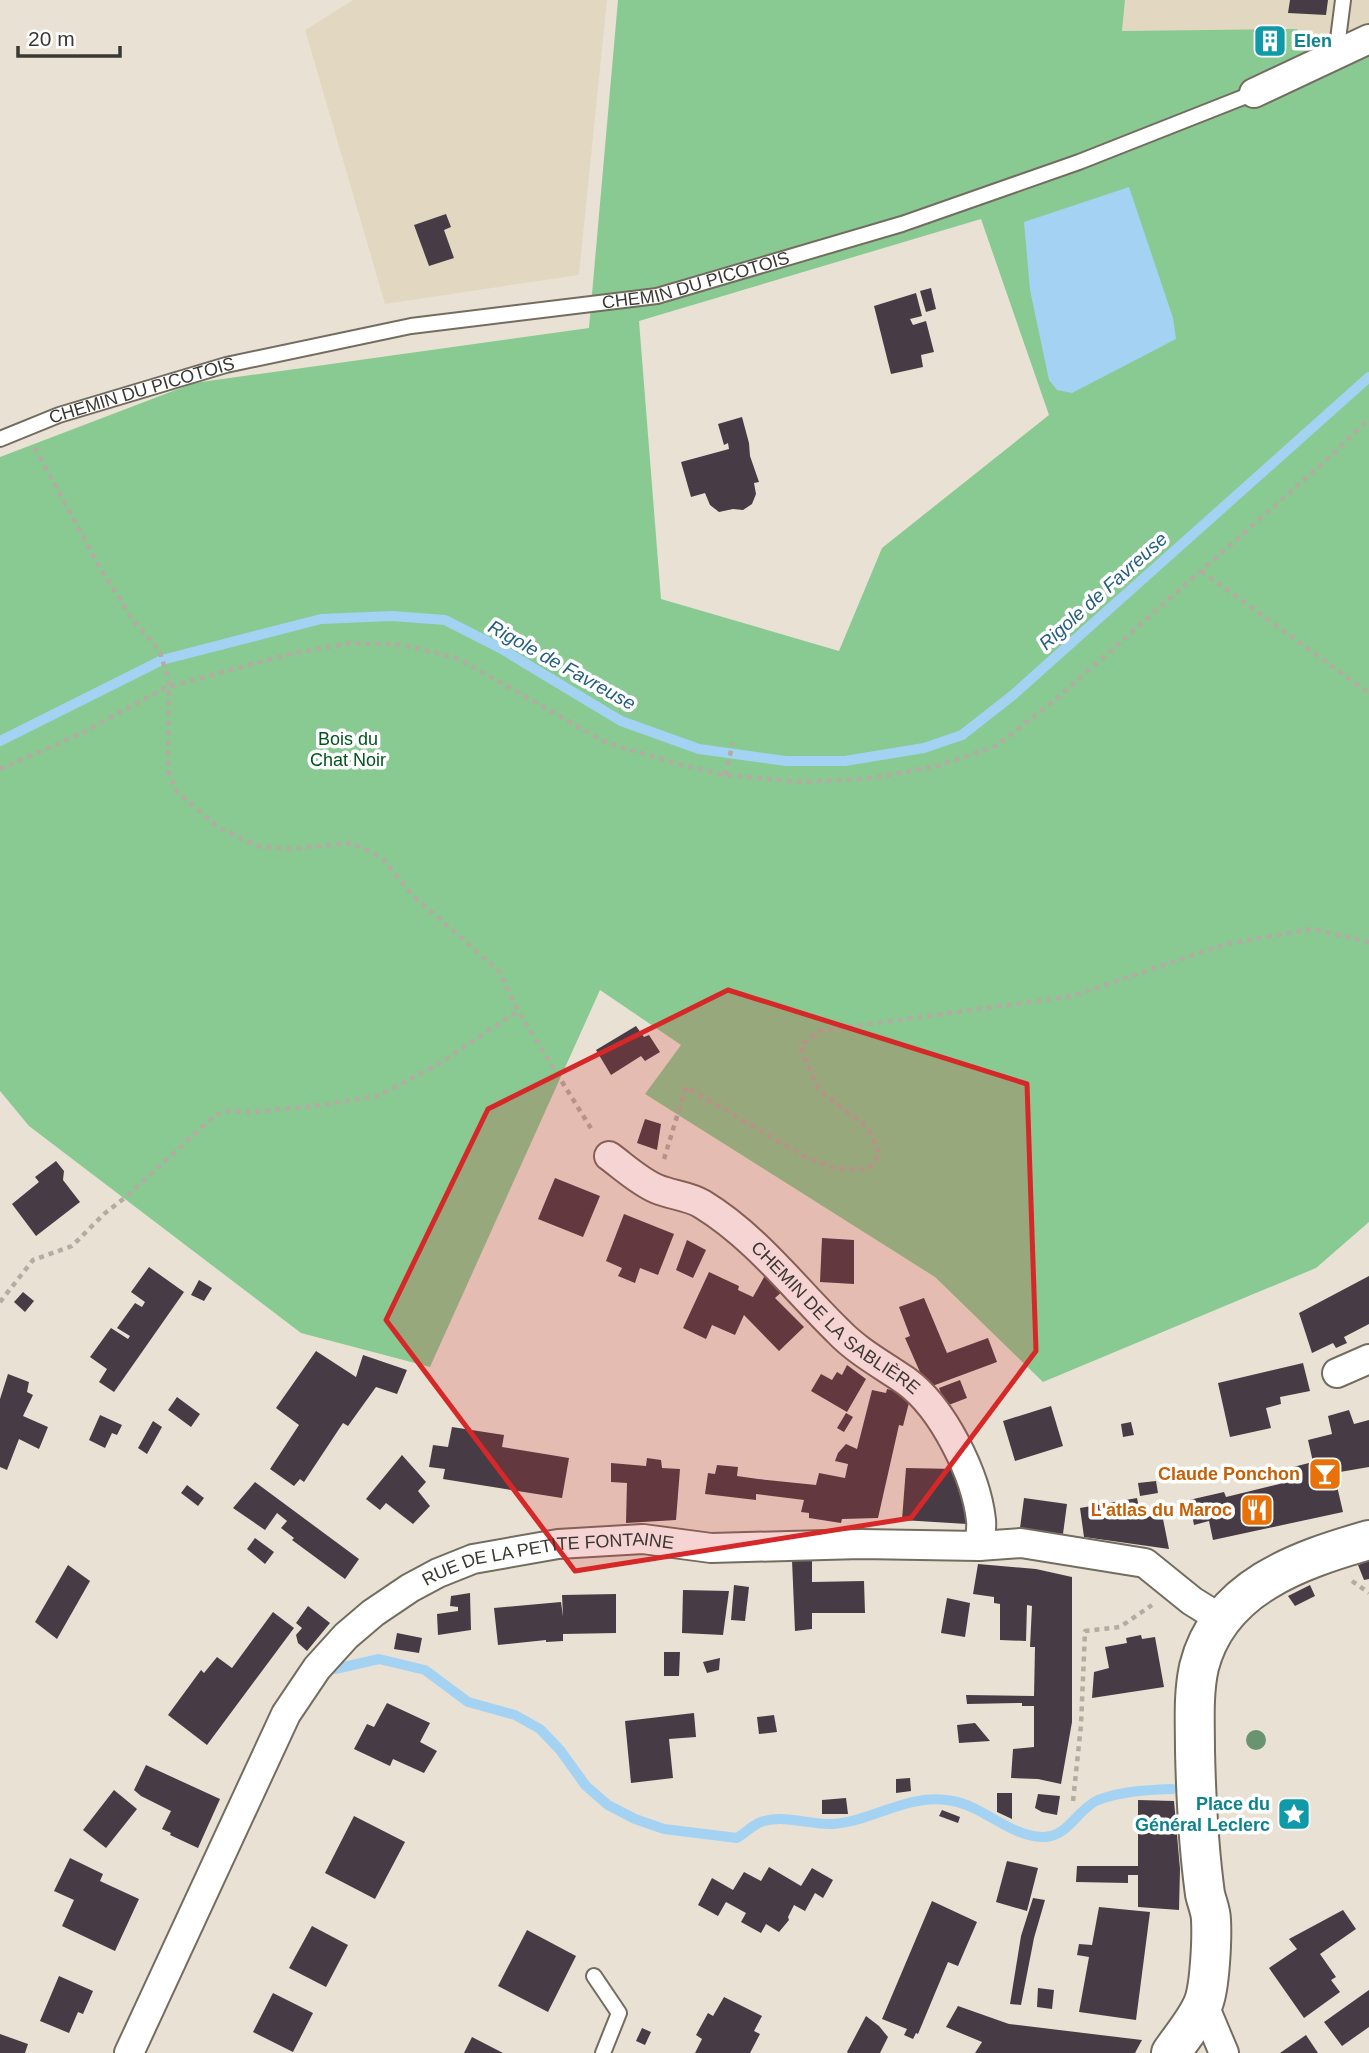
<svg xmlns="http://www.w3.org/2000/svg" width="1369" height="2053" viewBox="0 0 1369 2053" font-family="Arial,sans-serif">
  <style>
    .built { fill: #e2d8c2 }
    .green { fill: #88ca92; fill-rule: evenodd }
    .water { fill: #a4d2f3 }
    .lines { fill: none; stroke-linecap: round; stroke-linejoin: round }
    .stream { stroke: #a4d2f3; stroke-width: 10 }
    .building { fill: #473c45 }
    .service-casing { stroke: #736d60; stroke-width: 18 }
    .minor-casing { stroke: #736d60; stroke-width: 32 }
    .secondary-casing { stroke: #736d60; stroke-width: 42 }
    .path { stroke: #b2aca1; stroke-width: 4.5; stroke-dasharray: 5 5; stroke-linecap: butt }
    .service { stroke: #fff; stroke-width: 14 }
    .minor { stroke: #fff; stroke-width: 28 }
    .secondary { stroke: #fff; stroke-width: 38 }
    .tree { fill: #69946f }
    .marked { fill: #d62828; fill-opacity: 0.2; stroke: #d62828; stroke-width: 5; stroke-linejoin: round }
    .labels { text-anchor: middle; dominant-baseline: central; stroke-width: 7; stroke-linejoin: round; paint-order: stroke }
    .culture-label { font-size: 18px; font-weight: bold; fill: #0d838f; stroke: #fff; text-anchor: start }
    .street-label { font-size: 18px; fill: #3a3832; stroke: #fff }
    .park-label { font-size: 18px; fill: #00541d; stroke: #fff }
    .food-label { font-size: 18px; font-weight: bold; fill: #c56008; stroke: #fff; text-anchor: end }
    .water-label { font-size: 19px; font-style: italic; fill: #235d82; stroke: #fff }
  </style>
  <rect width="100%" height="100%" fill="#e9e2d4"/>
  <g class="built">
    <path d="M353,0H607L579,275L385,304L305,30Z"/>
    <path d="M1125,0H1369V23L1307,54L1121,31Z"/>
  </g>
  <path class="green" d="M618,0H1125L1122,31L1297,29L1308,53L1369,23V1222L1316,1268L1043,1382L935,1277L645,1094L681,1045L600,990L430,1367L301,1333L29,1126L0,1091V457L194,383L589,328ZM981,219L1049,415L882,548L839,651L661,599L639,321Z"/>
  <path class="water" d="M1129,187L1173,318L1176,339L1072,393L1057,390L1049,380L1030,290L1024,222Z"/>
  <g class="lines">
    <g class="stream">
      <path d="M0,741L162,660L321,619L392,616L445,620L500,648L621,721L699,749L786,761H845L924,748L962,735L1013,695L1369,377"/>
      <path d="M335,1669L379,1659L425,1670L468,1702L515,1715L540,1729L560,1750L586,1786L608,1805L635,1819L664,1829L737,1838C746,1833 754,1823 764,1821C786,1815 811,1825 833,1824C874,1821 909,1792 953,1801C984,1807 1010,1836 1042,1837C1068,1838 1077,1809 1098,1800C1122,1791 1148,1790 1172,1789"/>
    </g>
  </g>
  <g class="building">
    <path d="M1290,0H1328L1326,15L1288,13Z"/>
    <path d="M1263,34L1279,35L1278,48L1262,47Z"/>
    <path d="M446,214L451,227L444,230L454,258L429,266L414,225Z"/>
    <path d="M931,288L936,309L926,312L920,291Z"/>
    <path d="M916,293L922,316L910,319L913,325L926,321L934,352L921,355L923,367L891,374L874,306Z"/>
    <path d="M742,417L749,443L750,456L759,482L754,483L756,494L752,504L743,510L733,509L719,512L710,505L705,493L691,497L681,462L729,449L728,443L724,445L718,424Z"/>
    <path d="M636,1026L644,1037L649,1035L660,1052L645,1061L641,1056L611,1075L596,1050Z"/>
    <path d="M645,1119L661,1124L657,1150L637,1143Z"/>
    <path d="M56,1161L64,1171L63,1180L80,1202L36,1236L12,1204L39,1182L35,1177Z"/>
    <path d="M555,1178L600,1196L583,1237L538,1219Z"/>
    <path d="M624,1214L674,1234L658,1275L640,1268L635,1283L618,1276L622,1268L606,1261Z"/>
    <path d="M822,1238L854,1240V1284L820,1282Z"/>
    <path d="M687,1240L706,1250L693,1278L676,1270Z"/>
    <path d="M149,1267L184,1292L114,1392L99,1382L107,1369L90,1357L111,1328L128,1339L130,1336L117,1328L135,1303L142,1307L145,1302L131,1292Z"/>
    <path d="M768,1270L785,1289L775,1298L804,1327L779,1351L744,1315L735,1335L712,1325L706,1339L683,1328L709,1272L739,1286L738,1290L753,1297Z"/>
    <path d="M1369,1276V1324L1344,1337L1347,1343L1336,1348L1333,1343L1312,1353L1299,1313Z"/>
    <path d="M199,1280L212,1288L204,1301L191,1295Z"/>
    <path d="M23,1292L34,1301L25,1312L14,1302Z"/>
    <path d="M924,1298L947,1353L988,1338L997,1362L927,1388L905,1338L910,1336L899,1307Z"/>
    <path d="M316,1351L356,1377L363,1355L407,1370L397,1394L376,1387L348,1426L343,1423L304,1482L300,1479L294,1486L270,1469L299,1425L276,1408Z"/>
    <path d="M1303,1363L1310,1391L1280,1397L1281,1404L1266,1408L1271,1428L1230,1437L1218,1383Z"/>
    <path d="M847,1365L866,1379L847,1412L811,1391L821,1374L832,1380L837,1372L842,1375Z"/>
    <path d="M8,1374L29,1382L27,1392L33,1395L23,1416L48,1427L39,1449L19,1439L7,1470L0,1467V1399Z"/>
    <path d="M960,1380L967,1398L946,1406L939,1388Z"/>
    <path d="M887,1389L911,1395L903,1426L899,1425L878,1518L842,1519L841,1523L809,1518V1513L801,1512L804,1500L756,1494V1500L705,1494L708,1473L715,1474L717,1465L738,1467L737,1476L758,1479L816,1485L819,1473L845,1478L848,1464L835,1461L838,1453L846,1444L857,1449L872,1390L886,1393Z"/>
    <path d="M177,1397L200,1414L191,1427L168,1410Z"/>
    <path d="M1051,1406L1063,1446L1015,1461L1003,1421Z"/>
    <path d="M1349,1410L1354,1424L1369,1420V1467L1334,1473L1343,1512L1213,1540L1209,1521L1194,1525L1189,1500L1224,1492L1226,1497L1296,1480L1293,1467L1313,1462L1308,1440L1332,1434L1328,1416Z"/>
    <path d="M846,1413L853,1417L844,1432L837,1428Z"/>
    <path d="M100,1415L122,1425L117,1435L112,1433L105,1448L89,1440Z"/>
    <path d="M153,1421L162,1427L147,1454L138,1448Z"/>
    <path d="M1131,1422L1134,1435L1123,1437L1121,1424Z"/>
    <path d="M452,1427L504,1435L502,1447L569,1458L562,1498L443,1479L445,1469L429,1467L433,1445L448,1447Z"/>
    <path d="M402,1455L426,1482L418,1491L430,1506L413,1524L386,1503L380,1510L366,1499Z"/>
    <path d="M647,1458L661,1460L662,1468L680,1469L676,1520L626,1523L627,1483L611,1482V1463L646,1466Z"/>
    <path d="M906,1468L956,1469L969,1510L967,1524L902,1520Z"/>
    <path d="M1156,1481L1158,1493L1140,1496L1138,1483Z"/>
    <path d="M255,1482L359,1559L345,1579L292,1540L294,1538L281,1528L287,1521L277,1513L265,1530L233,1508Z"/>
    <path d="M187,1485L204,1498L198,1506L181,1493Z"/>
    <path d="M1024,1498L1067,1504L1063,1534L1020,1528Z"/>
    <path d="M1137,1498L1141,1518L1162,1514L1169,1549L1084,1537L1080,1508Z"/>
    <path d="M255,1538L274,1552L265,1564L247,1549Z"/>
    <path d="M812,1559V1582L864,1581L865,1613H812V1629L795,1631L792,1560Z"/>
    <path d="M1369,1561V1579L1364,1580L1358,1565Z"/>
    <path d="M978,1564L1036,1569L1072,1577V1722L1061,1784L1038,1779L1011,1778L1013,1749L1034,1747V1706H1022V1703L967,1704L966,1695L1034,1696L1035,1647H1030L1032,1606L1027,1605L1026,1641L1000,1640V1604L994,1603V1597L973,1594Z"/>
    <path d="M68,1565L90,1581L57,1639L35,1622Z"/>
    <path d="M734,1585L749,1587L745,1621L731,1620Z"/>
    <path d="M1310,1585L1315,1596L1295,1606L1288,1596Z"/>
    <path d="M683,1590L729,1591L723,1635L682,1633Z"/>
    <path d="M470,1593L471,1630L438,1635L437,1614L458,1611V1607L450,1606L451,1596Z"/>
    <path d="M616,1594V1633L563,1634V1641L546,1642V1640L498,1645L494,1608L561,1602L563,1617L562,1595Z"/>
    <path d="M947,1598L970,1603L965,1637L941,1633Z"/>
    <path d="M308,1606L330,1623L307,1651L298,1643L296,1635L302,1628L296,1623Z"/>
    <path d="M273,1612L294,1628L207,1745L168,1715L201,1670L204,1673L217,1657L232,1668Z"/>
    <path d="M397,1633L422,1638L419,1653L394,1649Z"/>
    <path d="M1141,1635L1142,1639L1155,1637L1164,1687L1092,1698L1094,1672L1109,1668L1105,1647L1127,1643L1126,1638Z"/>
    <path d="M664,1652H680L679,1676H664Z"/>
    <path d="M720,1658L719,1670L707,1673L703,1662Z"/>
    <path d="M387,1703L430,1723L420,1742L437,1751L424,1773L393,1759L390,1766L354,1749L367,1724L374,1727Z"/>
    <path d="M694,1713L696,1737L669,1739L673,1778L631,1783L625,1721Z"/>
    <path d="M774,1715L777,1732L759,1734L757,1717Z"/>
    <path d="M975,1723L990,1741L959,1743L957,1725Z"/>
    <path d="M146,1765L220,1799L198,1848L170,1835L171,1833L162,1829L171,1811L141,1796L134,1790Z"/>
    <path d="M910,1778L911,1791L896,1793V1779Z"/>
    <path d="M114,1790L137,1809L106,1848L83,1830Z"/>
    <path d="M997,1793H1012V1819L997,1812Z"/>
    <path d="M1038,1794L1060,1796L1057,1815L1042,1812L1035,1808Z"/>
    <path d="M846,1798L848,1814H822V1800Z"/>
    <path d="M1138,1800L1174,1801L1180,1869L1179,1910L1138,1907V1875H1128V1883L1076,1882L1077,1866H1138Z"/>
    <path d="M942,1810L960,1817L958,1823L939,1816Z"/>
    <path d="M354,1816L405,1842L375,1899L325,1873Z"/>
    <path d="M70,1858L103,1874L100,1881L139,1899L115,1951L62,1926L74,1900L54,1891Z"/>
    <path d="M1007,1861L1038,1868L1027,1911L996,1902Z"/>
    <path d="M769,1867L801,1886L812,1868L833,1880L823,1898L815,1893L805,1911L794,1905L788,1917L789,1920L779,1932L766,1924L761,1933L741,1922L746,1913L726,1902L718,1916L698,1905L712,1878L733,1890L744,1872L761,1881Z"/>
    <path d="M1033,1898L1045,1900L1034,1938L1021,2005L1010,2004L1021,1936Z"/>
    <path d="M932,1901L977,1922L958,1966L948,1962L918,2034L916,2033L913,2039L904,2035L907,2029L882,2019Z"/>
    <path d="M1099,1907L1150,1912L1136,2020L1079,2012L1089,1957L1077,1955L1079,1944L1092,1945Z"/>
    <path d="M1343,1910L1356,1929L1320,1954L1336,1977L1331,1980L1340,1992L1304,2018L1269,1968L1297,1949L1289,1939Z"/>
    <path d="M312,1926L348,1945L326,1987L289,1968Z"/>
    <path d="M527,1930L576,1956L548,2012L498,1986Z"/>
    <path d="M59,1976L93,1991L83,2014L78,2012L69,2033L40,2021Z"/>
    <path d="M1038,1988L1054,1990L1052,2009L1037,2007Z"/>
    <path d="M1369,1990V2027L1342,2046L1324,2022Z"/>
    <path d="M273,1993L313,2013L293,2052L253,2032Z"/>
    <path d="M724,1997L762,2016L754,2031L760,2034L750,2053H695L702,2039L696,2035L708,2013L713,2016Z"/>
    <path d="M958,2006L1009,2024L1142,2040L1135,2053H975L982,2042L946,2027Z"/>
    <path d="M866,2016L879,2026L888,2037L880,2053H848L847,2052Z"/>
    <path d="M642,2028L651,2032L645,2045L636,2041Z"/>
    <path d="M0,2034L28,2044L25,2053H0Z"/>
    <path d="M1306,2035L1318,2053H1280Z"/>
    <path d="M472,2037L503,2053H464Z"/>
  </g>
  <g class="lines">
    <defs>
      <g id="service">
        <path d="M1336,55L1343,0"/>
        <path id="s1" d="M0,439L59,415L226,365L411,326L657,296L902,224L1079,162L1254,93"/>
        <path d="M594,1976L619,2013L603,2053"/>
      </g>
      <g id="minor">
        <path d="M1254,93L1369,39"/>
        <path id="s2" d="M609,1156C624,1167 640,1182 657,1189C671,1195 689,1196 702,1204C756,1237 794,1288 838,1331C858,1352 883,1365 906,1381C943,1408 976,1475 981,1520C982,1528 980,1537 979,1546"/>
        <path d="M1337,1373L1369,1359"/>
        <path d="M1203,2003L1224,2053"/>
        <path id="s3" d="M129,2053L286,1714L317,1668L346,1636L373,1613L410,1588L438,1573L473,1559L558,1544L643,1539L711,1548L861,1544L979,1546L1021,1543L1145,1563L1192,1601L1221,1619"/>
      </g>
      <path id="secondary" d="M1171,2053C1181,2038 1196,2021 1203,2004C1210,1988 1212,1938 1211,1920C1211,1911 1207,1903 1205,1894C1199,1850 1196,1795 1195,1751C1195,1723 1193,1694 1199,1667C1219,1587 1299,1560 1369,1540"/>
    </defs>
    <use href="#service" class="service-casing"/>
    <use href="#minor" class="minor-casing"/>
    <use href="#secondary" class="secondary-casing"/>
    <g class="path">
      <path d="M35,448L100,568L133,620L159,650L169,680L168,771L177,792L218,827L257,846L288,849L352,843L382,858L413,896L499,971L518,1011L592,1130"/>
      <path d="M1201,571L1369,693"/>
      <path d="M0,769L80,734L167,687L294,653L351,643L405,645L459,659L607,743L678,764L725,775L803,782L873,778L937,766L996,746L1055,700L1322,464L1369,419"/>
      <path d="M725,775L733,743"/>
      <path d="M664,1159L686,1087L807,1158L837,1169H869L880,1154L868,1128L818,1089L800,1047L819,1031L1073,996L1226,944L1312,929L1369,942"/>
      <path d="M0,1302L33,1260L72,1246L104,1214L127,1196L214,1116L226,1111L252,1112L315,1106L378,1096L435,1066L518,1011"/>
      <path d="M1352,1581L1369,1593"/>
      <path d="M1073,1801L1081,1725L1085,1631L1120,1627L1152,1605"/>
    </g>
    <use href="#service" class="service"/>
    <use href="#minor" class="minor"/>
    <use href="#secondary" class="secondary"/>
  </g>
  <circle class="tree" cx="1256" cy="1740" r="10"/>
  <path class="marked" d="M728,990L1027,1084L1036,1351L911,1518L575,1571L386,1320L488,1109Z"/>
  <defs>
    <symbol id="building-square" viewBox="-11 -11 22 22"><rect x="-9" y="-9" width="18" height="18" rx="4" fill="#0f9aa8" stroke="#fff"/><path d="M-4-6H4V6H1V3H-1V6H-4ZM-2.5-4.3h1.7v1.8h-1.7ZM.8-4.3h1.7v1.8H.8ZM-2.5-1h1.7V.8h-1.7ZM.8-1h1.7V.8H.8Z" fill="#fff"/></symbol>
    <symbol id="bar-square" viewBox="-11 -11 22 22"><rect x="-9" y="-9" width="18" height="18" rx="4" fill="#e8710a" stroke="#fff"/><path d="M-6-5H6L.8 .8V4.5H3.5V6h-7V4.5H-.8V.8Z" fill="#fff"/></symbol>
    <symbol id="restaurant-square" viewBox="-11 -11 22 22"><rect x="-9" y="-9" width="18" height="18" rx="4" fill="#e8710a" stroke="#fff"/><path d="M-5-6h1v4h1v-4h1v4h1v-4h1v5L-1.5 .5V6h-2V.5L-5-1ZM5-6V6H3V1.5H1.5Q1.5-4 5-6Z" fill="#fff"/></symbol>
    <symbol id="sight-square" viewBox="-11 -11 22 22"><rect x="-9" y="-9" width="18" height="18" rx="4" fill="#0f9aa8" stroke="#fff"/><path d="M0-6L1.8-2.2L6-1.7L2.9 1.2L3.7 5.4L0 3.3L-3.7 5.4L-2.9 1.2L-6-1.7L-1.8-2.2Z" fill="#fff"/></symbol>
  </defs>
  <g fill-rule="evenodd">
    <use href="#building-square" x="1251" y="22" width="38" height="38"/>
    <use href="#bar-square" x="1306" y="1455" width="38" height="38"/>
    <use href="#restaurant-square" x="1238" y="1491" width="38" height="38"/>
    <use href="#sight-square" x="1275" y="1795" width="38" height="38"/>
  </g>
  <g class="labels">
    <g class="culture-label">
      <text x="1294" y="41">Elen</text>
      <text x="1270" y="1804" text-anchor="end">Place du<tspan x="1270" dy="21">Général Leclerc</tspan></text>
    </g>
    <g class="street-label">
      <text stroke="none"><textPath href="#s1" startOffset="716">CHEMIN DU PICOTOIS</textPath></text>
      <text stroke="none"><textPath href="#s1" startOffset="150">CHEMIN DU PICOTOIS</textPath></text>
      <text stroke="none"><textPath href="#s2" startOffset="282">CHEMIN DE LA SABLIÈRE</textPath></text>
      <text stroke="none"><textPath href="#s3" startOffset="696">RUE DE LA PETITE FONTAINE</textPath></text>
    </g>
    <g class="park-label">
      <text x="348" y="739">Bois du<tspan x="348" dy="21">Chat Noir</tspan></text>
    </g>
    <g class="food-label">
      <text x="1300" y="1474">Claude Ponchon</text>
      <text x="1232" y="1510">L'atlas du Maroc</text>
    </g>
    <g class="water-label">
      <text transform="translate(1103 591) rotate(-42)">Rigole de Favreuse</text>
      <text transform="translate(562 665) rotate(29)">Rigole de Favreuse</text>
    </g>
  </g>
  <path d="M18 46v10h102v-10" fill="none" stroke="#3a3832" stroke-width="3.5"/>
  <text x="28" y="46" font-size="21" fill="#3a3832" stroke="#ffffff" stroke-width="5" paint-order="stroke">20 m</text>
</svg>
